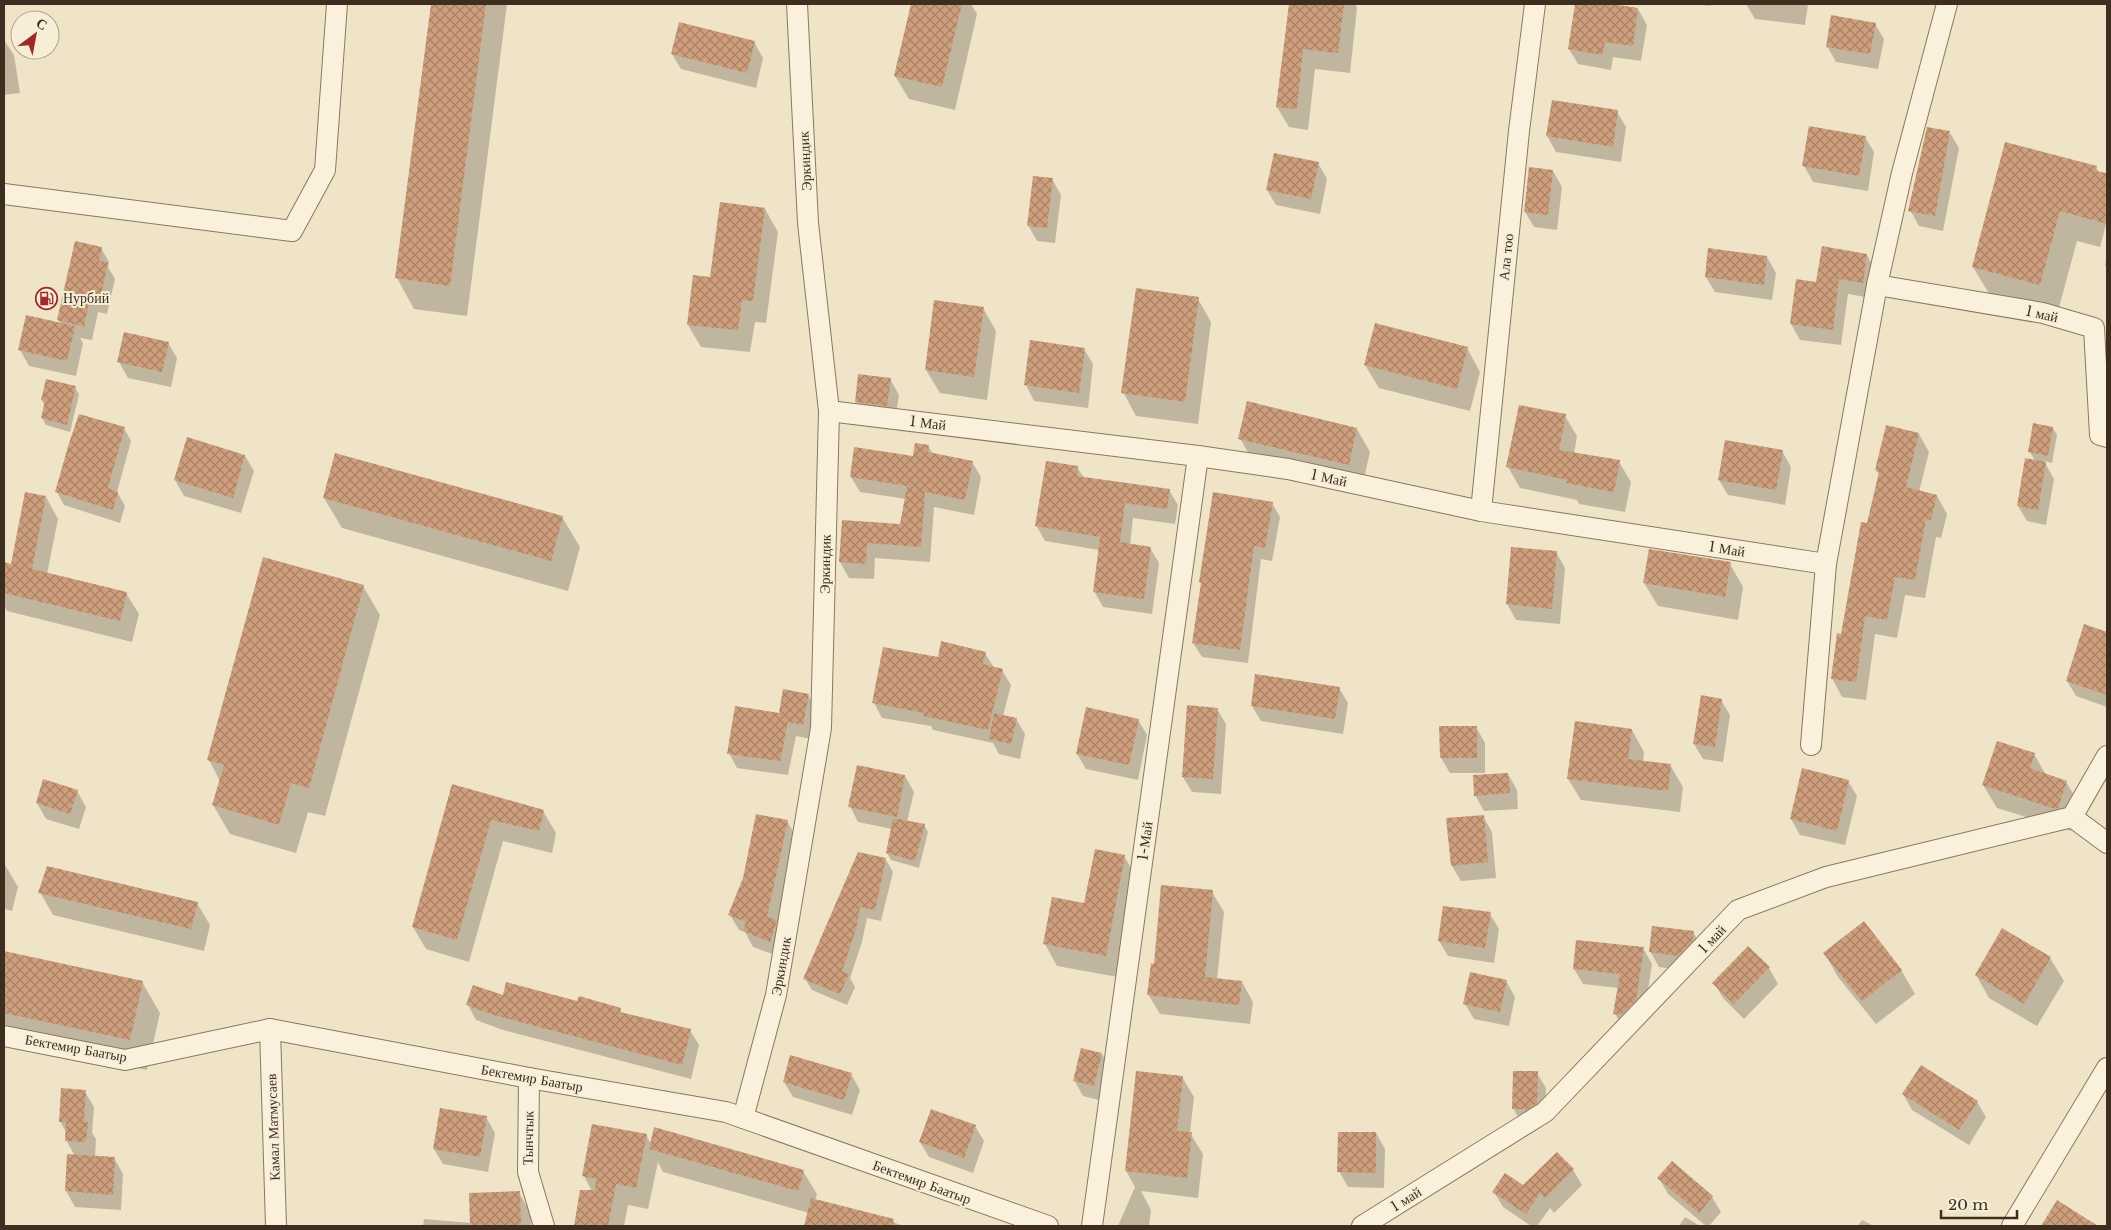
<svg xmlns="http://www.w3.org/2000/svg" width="2111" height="1230" viewBox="0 0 2111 1230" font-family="'Libre Baskerville',serif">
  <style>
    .shadow { fill: #0003 }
    .building { fill: url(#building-cross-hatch) }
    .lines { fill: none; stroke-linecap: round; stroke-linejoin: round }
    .street-casing { stroke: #8d765c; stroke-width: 22 }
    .street { stroke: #faf1dc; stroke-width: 20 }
    .labels { text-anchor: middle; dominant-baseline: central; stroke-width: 4; stroke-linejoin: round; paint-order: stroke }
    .street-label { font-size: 14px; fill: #3d2e20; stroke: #f7eed8 }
    .poi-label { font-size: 14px; fill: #3d2e20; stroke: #f7eed8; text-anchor: start }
  </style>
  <defs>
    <pattern id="building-cross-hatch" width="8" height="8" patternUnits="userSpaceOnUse" patternTransform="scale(1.25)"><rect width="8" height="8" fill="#cf9f7d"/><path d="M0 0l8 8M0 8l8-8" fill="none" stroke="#a98266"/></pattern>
  </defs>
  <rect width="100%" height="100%" fill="#f0e4c8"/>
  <g class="shadow">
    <path d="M432,4H507L467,316L414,309L397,278Z"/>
    <path d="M912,4H971L977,14L955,110L909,99L895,76Z"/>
    <path d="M1290,4H1355L1357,8L1350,73L1315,69L1308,130L1289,127L1277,107Z"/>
    <path d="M1576,4H1604L1638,9L1647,25L1641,61L1613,57L1611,70L1578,64L1569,49Z"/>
    <path d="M1693,4H1711V6Z"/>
    <path d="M1746,4H1808L1805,25L1755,19Z"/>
    <path d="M1875,24L1884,39L1878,69L1836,62L1827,46Z"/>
    <path d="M4,40L14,55L20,93L4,95Z"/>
    <path d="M754,42L763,58L756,88L681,69L672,54Z"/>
    <path d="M1617,112L1626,127L1621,162L1556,152L1547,136Z"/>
    <path d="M1950,133L1959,148L1943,231L1919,226L1910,210Z"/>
    <path d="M1865,137L1874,152L1868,191L1813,182L1804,166Z"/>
    <path d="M1318,163L1327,179L1320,214L1276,205L1267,190Z"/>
    <path d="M2096,167L2107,187V221L2100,247L2077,241L2057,315L1991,297L1973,267Z"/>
    <path d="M1553,171L1562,187L1557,230L1534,227L1525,212Z"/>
    <path d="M1052,179L1061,195L1055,243L1037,241L1028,225Z"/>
    <path d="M765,209L778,232L766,323L755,322L750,352L701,347L688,325L711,278Z"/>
    <path d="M101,248L109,262L108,267L115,279L107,314L98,312L92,340L80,338L83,343L76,376L29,366L20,350L61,324L58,320Z"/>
    <path d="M1867,255L1875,270L1871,298L1848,294L1841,345L1800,340L1791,324L1817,283Z"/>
    <path d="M2107,255V269L2105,265Z"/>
    <path d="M1767,257L1776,273L1772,300L1715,292L1706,277Z"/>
    <path d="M1198,299L1211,322L1198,424L1136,416L1123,392Z"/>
    <path d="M983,308L996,331L987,400L940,393L926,370Z"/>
    <path d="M168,343L177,358L171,387L128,378L119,362Z"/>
    <path d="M1467,348L1480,372L1470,411L1379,388L1365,365Z"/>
    <path d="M1084,349L1093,364L1088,408L1034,401L1026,385Z"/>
    <path d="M890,379L899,395L895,421L865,417L856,402Z"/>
    <path d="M75,387L79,395L70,432L46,425L42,418L45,406L42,400Z"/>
    <path d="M1565,416L1577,436L1574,454L1619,462L1631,482L1625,512L1579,504L1577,500L1520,488L1508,467Z"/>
    <path d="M124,428L131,441L117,492L125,506L120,523L64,505L57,492Z"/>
    <path d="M2053,428L2057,435L2052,463L2044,461L2054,479L2046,525L2027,521L2018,506L2035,461L2030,452Z"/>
    <path d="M1357,429L1370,452L1362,487L1253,462L1240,438Z"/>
    <path d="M1919,434L1929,452L1919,492L1937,496L1947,514L1941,538L1936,537L1925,598L1905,595L1897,638L1875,634L1866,700L1842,697L1832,678L1880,476L1876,470Z"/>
    <path d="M928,446L933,454L972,462L981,477L974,515L934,507L930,562L875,558L874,579L849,578L840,562L843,521L901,525L906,499L860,492L851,477L914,457Z"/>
    <path d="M1782,451L1791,467L1785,505L1728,495L1719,480Z"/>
    <path d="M245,456L254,471L241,513L184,496L175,480Z"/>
    <path d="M1077,467L1084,478L1169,490L1178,505L1175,524L1133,518L1130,545L1150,548L1159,563L1152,614L1103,607L1094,591L1099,550L1045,541L1036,525Z"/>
    <path d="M46,497L58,519L47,574L126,593L139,614L132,642L7,611L4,605V563L12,565Z"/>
    <path d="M324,498L562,517L580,547L568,591L342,528Z"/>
    <path d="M1272,503L1280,517L1272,561L1261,559L1248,663L1202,657L1193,643L1202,586L1200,582Z"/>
    <path d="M1556,552L1565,568L1560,624L1516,620L1507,604Z"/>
    <path d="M1730,564L1743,587L1738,620L1658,606L1644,583Z"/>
    <path d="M363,586L380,615L325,816L308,812L296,853L230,834L213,805L220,781L209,760Z"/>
    <path d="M2085,626L2107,633V707L2076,696L2067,681Z"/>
    <path d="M985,653L994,668L1002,670L1011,685L1003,716L1016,719L1025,734L1020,759L999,754L993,743L933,730L931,726L882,718L874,703L939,658Z"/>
    <path d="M1339,688L1348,703L1343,734L1261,721L1252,706Z"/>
    <path d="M808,695L817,710L811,739L796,736L788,775L737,768L729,753Z"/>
    <path d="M1721,700L1730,715L1723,762L1703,759L1694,744Z"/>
    <path d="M1217,709L1226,724L1221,794L1192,792L1183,777Z"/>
    <path d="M1138,720L1147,735L1138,780L1086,769L1077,754Z"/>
    <path d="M1476,727L1485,743V773H1450L1441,758Z"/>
    <path d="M1632,730L1644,752L1643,762L1670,765L1683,787L1680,812L1581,800L1568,779Z"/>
    <path d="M2034,754L2046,775L2066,782L2080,805L2071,831L1997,808L1983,785Z"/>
    <path d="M1508,774L1517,790L1518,809L1484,811L1475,795Z"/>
    <path d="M905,776L914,792L907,822L924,825L928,832L919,868L891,860L887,853L892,829L858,822L850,806Z"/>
    <path d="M1848,781L1857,796L1845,845L1800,835L1791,819Z"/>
    <path d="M453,786L543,811L556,833L552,853L503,841L469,962L426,949L413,927Z"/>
    <path d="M77,791L86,807L79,829L46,819L37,803Z"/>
    <path d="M1483,816L1492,832L1496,878L1461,881L1452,866Z"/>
    <path d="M787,821L796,837L778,924L785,937L778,956L753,947L745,932L739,930L730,915Z"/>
    <path d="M859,853L886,860L893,872L881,921L867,918L862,942L850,978L855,987L847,1005L812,990L805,979Z"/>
    <path d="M1124,856L1137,878L1118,977L1057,966L1045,944L1085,904Z"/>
    <path d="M4,863L18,887L12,911L4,909Z"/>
    <path d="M40,892L197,903L210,925L204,951L53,915Z"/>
    <path d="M1212,892L1224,912L1217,980L1242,982L1253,1002L1250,1024L1160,1014L1148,994L1155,965Z"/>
    <path d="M1490,914L1499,929L1494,963L1448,956L1439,941Z"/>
    <path d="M1693,932L1702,948L1687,971L1659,967L1650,951Z"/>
    <path d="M1643,948L1652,964L1644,1016L1624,1029L1615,1014L1619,988L1583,984L1574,969Z"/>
    <path d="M4,952L142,982L160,1013L147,1070L4,1039Z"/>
    <path d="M1825,954L1901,970L1915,994L1876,1024L1838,977Z"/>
    <path d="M2050,958L2064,981L2037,1026L1989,998L1976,975Z"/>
    <path d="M1769,968L1778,984L1744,1019L1723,998L1714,983Z"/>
    <path d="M1506,981L1515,997L1509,1026L1474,1019L1465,1004Z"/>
    <path d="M504,997L578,1003L620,1009L622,1014L690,1030L699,1045L691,1079L503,1030L476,1020L468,1005Z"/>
    <path d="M1102,1054L1110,1069L1103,1101L1083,1096L1074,1080Z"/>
    <path d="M1537,1073L1546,1088L1545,1119L1522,1124L1513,1108Z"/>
    <path d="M851,1074L860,1090L852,1115L793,1097L784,1082Z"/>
    <path d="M1182,1077L1194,1097L1190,1133L1203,1154L1198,1198L1141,1191L1151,1210L1149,1226H1118L1135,1187L1126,1171Z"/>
    <path d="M85,1092L94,1107L92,1133L96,1139L95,1157L114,1158L123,1174L121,1210L75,1207L66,1191L75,1156L66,1140V1132L60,1121Z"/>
    <path d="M1903,1094L1977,1102L1986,1117L1969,1145L1912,1110Z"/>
    <path d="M486,1117L495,1133L488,1172L443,1164L434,1149Z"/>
    <path d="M975,1126L984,1141L973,1173L929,1157L920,1142Z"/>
    <path d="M1376,1133L1385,1149L1384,1188L1348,1187L1339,1171Z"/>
    <path d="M646,1135L651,1144L803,1171L817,1194L815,1200L876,1215L903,1226H805L809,1213L663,1172L658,1162L648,1209L628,1205L624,1226H580L576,1220L592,1191L584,1176Z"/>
    <path d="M1557,1153L1573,1170L1582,1185L1554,1213L1550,1208L1537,1226H1531L1503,1207L1494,1192L1523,1187Z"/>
    <path d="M1672,1162L1712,1197L1721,1212L1709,1226H1706L1668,1194L1659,1178Z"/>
    <path d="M519,1193L530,1212L531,1226H423L424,1219L471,1223Z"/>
    <path d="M1685,1217L1700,1226H1679Z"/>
    <path d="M1862,1220L1874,1226H1858Z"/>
  </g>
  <g class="building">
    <path d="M431,4H486L450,286L395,278Z"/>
    <path d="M911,4H962L942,87L894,76Z"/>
    <path d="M1289,4H1344L1338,53L1303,49L1297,109L1276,107Z"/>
    <path d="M1575,4H1612L1638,8L1633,46L1605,42L1602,55L1568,49Z"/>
    <path d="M1831,15L1876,23L1870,54L1826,47Z"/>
    <path d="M679,22L755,41L747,73L671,54Z"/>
    <path d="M1552,100L1618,110L1613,147L1546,136Z"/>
    <path d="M1809,126L1866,136L1859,176L1802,166Z"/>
    <path d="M1927,127L1950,131L1935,216L1908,211Z"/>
    <path d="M2005,142L2097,166L2095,171L2107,173V224L2060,211L2040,285L1972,267Z"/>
    <path d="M1274,153L1319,162L1311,199L1266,190Z"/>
    <path d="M1529,167L1553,170L1548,215L1524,212Z"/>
    <path d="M1033,176L1053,178L1047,228L1027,226Z"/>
    <path d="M720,202L765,208L753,301L742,300L738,330L687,325L693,275L710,277Z"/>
    <path d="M75,241L102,247L99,261L108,263L100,300L90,298L84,327L57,320Z"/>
    <path d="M1822,246L1867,254L1863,283L1839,279L1833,330L1790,324L1796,279L1816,282Z"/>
    <path d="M1708,248L1767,256L1764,285L1705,277Z"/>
    <path d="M1136,288L1199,297L1185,402L1121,393Z"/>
    <path d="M934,300L984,307L974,377L925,370Z"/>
    <path d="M26,315L75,326L67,361L18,350Z"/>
    <path d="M1375,323L1468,347L1457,389L1364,365Z"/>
    <path d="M124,332L169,342L162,372L117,362Z"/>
    <path d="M1030,340L1085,348L1079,393L1024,385Z"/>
    <path d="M858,374L891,378L887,406L855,402Z"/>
    <path d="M46,379L76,386L67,425L41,418L45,401L41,400Z"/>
    <path d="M1247,401L1357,428L1349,465L1238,439Z"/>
    <path d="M1519,405L1566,414L1559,450L1620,460L1614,492L1566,483L1567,480L1506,467Z"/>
    <path d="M79,414L125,427L108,488L118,492L113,510L55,492L69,443Z"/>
    <path d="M2033,423L2053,427L2048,456L2028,452Z"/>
    <path d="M1886,425L1919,433L1906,487L1937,495L1931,520L1926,519L1915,580L1895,577L1887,620L1865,616L1856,682L1831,679L1837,633L1841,634L1861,522L1867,523L1879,472L1875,470Z"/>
    <path d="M187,437L245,455L233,498L174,480Z"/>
    <path d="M1725,440L1783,450L1776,490L1718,480Z"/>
    <path d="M915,443L929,445L928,452L973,461L965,500L925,492L921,547L867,543L866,564L839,562L842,520L900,524L907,486L850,477L854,447L913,456Z"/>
    <path d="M335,453L563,516L551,561L323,498Z"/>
    <path d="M2025,458L2046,462L2038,510L2017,506Z"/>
    <path d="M1046,461L1078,466L1077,476L1170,489L1167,509L1125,503L1120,542L1151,547L1144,599L1093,592L1100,537L1035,526Z"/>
    <path d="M25,492L46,496L32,569L127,592L120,621L4,593V562L11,564Z"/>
    <path d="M1213,492L1273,502L1265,548L1254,546L1240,650L1192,643L1201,583L1199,582Z"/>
    <path d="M1511,547L1557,551L1552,609L1506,604Z"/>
    <path d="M1649,549L1731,562L1725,597L1643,583Z"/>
    <path d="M263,557L364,585L309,788L291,783L279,825L212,805L224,765L207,760Z"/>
    <path d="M2084,624L2107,632V695L2066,681Z"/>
    <path d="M941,641L986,652L983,664L1003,669L988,730L924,716V713L872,703L883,647L938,657Z"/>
    <path d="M1255,674L1340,687L1335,719L1251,706Z"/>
    <path d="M783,689L809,694L803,725L788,722L780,761L727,754L735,706L779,713Z"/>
    <path d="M1701,695L1722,699L1715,747L1693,744Z"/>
    <path d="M1187,705L1218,708L1213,779L1182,777Z"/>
    <path d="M1086,707L1139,719L1129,765L1076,754Z"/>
    <path d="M994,713L1017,718L1011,744L989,739Z"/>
    <path d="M1575,721L1632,729L1628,759L1671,764L1668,791L1567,779Z"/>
    <path d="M1439,726H1477V758H1440Z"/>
    <path d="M1997,741L2035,753L2030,768L2067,781L2058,808L2055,809L1982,785Z"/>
    <path d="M857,765L905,775L897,817L848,807Z"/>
    <path d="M1802,768L1849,780L1837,831L1790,819Z"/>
    <path d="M1508,773L1510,793L1474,796L1473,775Z"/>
    <path d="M43,779L78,790L70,814L36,803Z"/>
    <path d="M452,784L544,810L539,831L491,820L457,940L412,927Z"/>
    <path d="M756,814L788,820L767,917L777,920L770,942L743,931L746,922L728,915L743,878Z"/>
    <path d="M1484,815L1488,862L1451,866L1446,818Z"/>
    <path d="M893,818L925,824L915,861L886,853Z"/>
    <path d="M1095,849L1125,855L1106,956L1043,944L1052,897L1084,903Z"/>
    <path d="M858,852L886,858L875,910L860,907L856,929L842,971L849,974L840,994L803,979Z"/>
    <path d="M47,866L198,902L191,929L38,893Z"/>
    <path d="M1161,885L1213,890L1205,977L1242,981L1239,1005L1147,995L1151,963L1154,964Z"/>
    <path d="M1443,906L1491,912L1485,948L1438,941Z"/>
    <path d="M1864,921L1902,970L1862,1001L1823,953Z"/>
    <path d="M1652,926L1694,931L1692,941L1678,956L1649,952Z"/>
    <path d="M2002,928L2051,957L2024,1004L1975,975Z"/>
    <path d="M1576,940L1644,947L1636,1000L1621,1015L1613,1014L1620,974L1573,969Z"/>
    <path d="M1748,946L1770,967L1734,1004L1712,983Z"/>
    <path d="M4,951L143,981L130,1040L4,1013Z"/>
    <path d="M1470,972L1507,980L1500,1012L1463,1004Z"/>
    <path d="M506,982L577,1001L579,996L621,1008L620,1012L691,1029L682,1065L494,1015L466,1005L473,985L503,995Z"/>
    <path d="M1081,1048L1102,1053L1094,1086L1073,1081Z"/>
    <path d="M790,1055L852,1073L844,1100L783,1082Z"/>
    <path d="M1921,1065L1978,1101L1959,1130L1902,1094Z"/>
    <path d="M1136,1071L1183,1076L1177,1131L1192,1132L1187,1178L1125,1171Z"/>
    <path d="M1513,1071H1538L1537,1103L1528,1109H1512Z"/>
    <path d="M61,1088L86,1090L84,1122H88L86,1142L65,1141L66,1122H59Z"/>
    <path d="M440,1108L487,1116L480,1157L433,1149Z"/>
    <path d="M931,1109L976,1125L964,1158L919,1142Z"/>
    <path d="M592,1124L647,1134L636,1188L616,1184L608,1226H574L580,1190H595L596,1179L582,1176Z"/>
    <path d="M654,1127L804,1170L798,1191L649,1149Z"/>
    <path d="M1338,1132H1376V1173L1337,1172Z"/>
    <path d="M1557,1152L1574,1169L1545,1198L1540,1193L1526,1214L1492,1192L1505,1173L1523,1185Z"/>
    <path d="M67,1154L115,1157L113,1195L65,1191Z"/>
    <path d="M1672,1161L1713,1196L1699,1213L1657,1178Z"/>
    <path d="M520,1191L521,1226H470L469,1193Z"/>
    <path d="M811,1198L894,1219L893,1226H804Z"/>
    <path d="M2057,1200L2098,1226H2041Z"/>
  </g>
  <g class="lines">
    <defs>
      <g id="street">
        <path d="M4,194L292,231L325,170L337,4"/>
        <path d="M1877,285L2043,313L2094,328L2100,435L2107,437"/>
        <path d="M829,411L1198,456L1288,469L1481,511L1826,564"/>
        <path d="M1481,511L1519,131L1535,4"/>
        <path d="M1811,745L1826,564L1877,285L1902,173L1947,4"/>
        <path d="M2072,817L2107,843"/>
        <path d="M270,1029L276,1226"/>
        <path d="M4,1036L125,1060L270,1029L529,1078L726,1112L1048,1226"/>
        <path d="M529,1078L528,1172L544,1226"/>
        <path d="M743,1118L776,995L821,728L829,411L808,223L797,4"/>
        <path d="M1092,1226L1198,456"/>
        <path d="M1362,1226L1545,1112L1738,910L1826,877L2072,817L2107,756"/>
        <path d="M2012,1226L2107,1068"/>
      </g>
    </defs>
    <use href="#street" class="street-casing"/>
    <use href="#street" class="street"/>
  </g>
  <defs>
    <symbol id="fuel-ring" viewBox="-11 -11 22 22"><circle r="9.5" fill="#f7eed8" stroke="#9e2a2b" stroke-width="1.5"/><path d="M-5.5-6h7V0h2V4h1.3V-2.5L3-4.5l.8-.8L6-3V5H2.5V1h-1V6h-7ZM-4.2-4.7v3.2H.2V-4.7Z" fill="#9e2a2b"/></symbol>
  </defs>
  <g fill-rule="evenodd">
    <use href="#fuel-ring" x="34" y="286" width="25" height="25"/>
  </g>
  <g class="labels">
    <g class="street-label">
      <text transform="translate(805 161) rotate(-93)">Эркиндик</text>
      <text transform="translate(1506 257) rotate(-84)">Ала тоо</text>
      <text transform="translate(2042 314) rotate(13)">1 май</text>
      <text transform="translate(928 423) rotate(7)">1 Май</text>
      <text transform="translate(1329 478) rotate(12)">1 Май</text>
      <text transform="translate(1727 549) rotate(9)">1 Май</text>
      <text transform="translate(825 564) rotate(-89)">Эркиндик</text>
      <text transform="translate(1145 841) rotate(-82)">1-Май</text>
      <text transform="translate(1712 939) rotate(-47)">1 май</text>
      <text transform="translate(781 966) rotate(-80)">Эркиндик</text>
      <text transform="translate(76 1048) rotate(10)">Бектемир Баатыр</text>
      <text transform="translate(532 1078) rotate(10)">Бектемир Баатыр</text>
      <text transform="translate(273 1127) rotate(-92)">Камал Матмусаев</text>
      <text transform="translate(528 1138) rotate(-89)">Тынчтык</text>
      <text transform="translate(922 1182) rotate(20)">Бектемир Баатыр</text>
      <text transform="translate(1406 1199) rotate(-32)">1 май</text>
    </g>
    <g class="poi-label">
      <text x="63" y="298">Нурбий</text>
    </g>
  </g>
  <rect width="2111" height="1230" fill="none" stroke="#3d2e20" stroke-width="10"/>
  <g transform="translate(35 35) rotate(32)"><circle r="24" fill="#f7eed8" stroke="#ada18e"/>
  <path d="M0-4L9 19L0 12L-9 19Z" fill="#9e2a2b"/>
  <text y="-8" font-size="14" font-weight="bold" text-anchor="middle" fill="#3d2e20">С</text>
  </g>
  <path d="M1941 1210v8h76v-8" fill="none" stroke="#3d2e20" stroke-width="2.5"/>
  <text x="1948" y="1210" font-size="15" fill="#3d2e20" stroke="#f7eed8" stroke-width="4" paint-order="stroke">20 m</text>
</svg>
